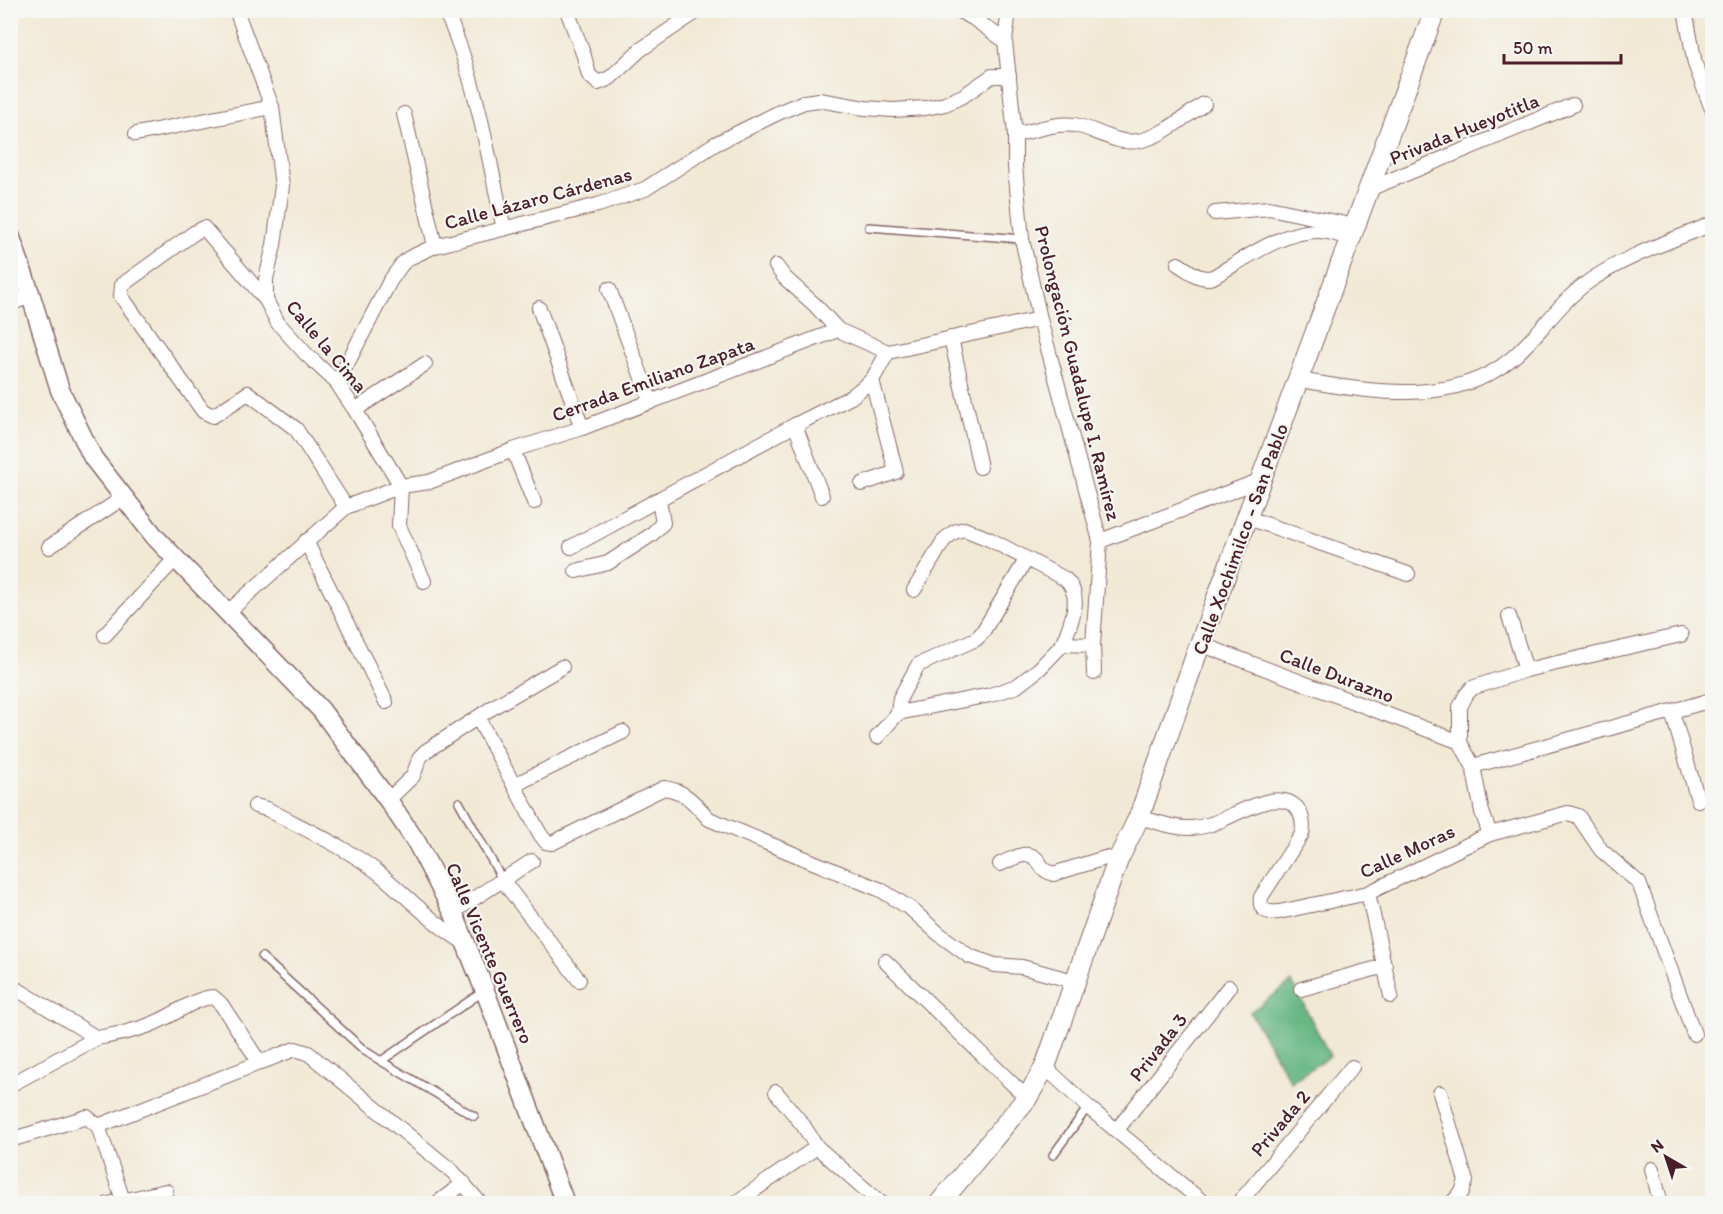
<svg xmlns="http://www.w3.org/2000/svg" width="1723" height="1214" viewBox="0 0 1723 1214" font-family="Itim,sans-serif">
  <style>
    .forest { fill: #69b884; stroke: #5a6c58; stroke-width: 1.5 }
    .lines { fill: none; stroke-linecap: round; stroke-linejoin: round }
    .service-casing { stroke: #856666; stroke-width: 10 }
    .minor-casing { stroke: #856666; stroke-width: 16 }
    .tertiary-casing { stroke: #856666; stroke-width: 21 }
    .secondary-casing { stroke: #856666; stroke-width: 22 }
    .service { stroke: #fff; stroke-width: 7 }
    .minor { stroke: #fff; stroke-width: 14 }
    .tertiary { stroke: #fff; stroke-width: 18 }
    .secondary { stroke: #fff; stroke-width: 20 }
    .labels { text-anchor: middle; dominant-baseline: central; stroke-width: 4.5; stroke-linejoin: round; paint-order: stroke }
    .street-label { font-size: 20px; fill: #4a1f2b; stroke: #f6f6f2 }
  </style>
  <rect width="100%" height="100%" fill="#f6f6f2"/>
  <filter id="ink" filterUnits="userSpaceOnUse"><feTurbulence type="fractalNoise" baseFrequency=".0167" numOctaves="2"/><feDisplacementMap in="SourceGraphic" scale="12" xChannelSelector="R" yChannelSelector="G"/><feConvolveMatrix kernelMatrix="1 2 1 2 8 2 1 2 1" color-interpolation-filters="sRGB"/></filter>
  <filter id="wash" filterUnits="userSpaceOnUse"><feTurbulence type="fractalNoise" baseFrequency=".008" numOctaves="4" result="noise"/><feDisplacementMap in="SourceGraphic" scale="24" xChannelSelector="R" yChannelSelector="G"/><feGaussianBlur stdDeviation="1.35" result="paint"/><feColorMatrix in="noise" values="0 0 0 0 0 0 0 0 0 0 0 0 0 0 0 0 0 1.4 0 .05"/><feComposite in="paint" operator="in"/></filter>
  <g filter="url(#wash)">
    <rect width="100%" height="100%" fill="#f2e9d5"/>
    <path class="forest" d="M1292,982L1330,1056L1291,1082L1250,1012Z"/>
  </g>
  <g filter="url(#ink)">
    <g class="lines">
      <defs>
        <g id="service">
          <path d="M869,227L1022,239"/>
          <path d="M459,802L503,881"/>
          <path d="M262,957L365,1051L381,1061L484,991"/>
          <path d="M381,1061L474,1116"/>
          <path d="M1053,1155L1088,1107"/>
        </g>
        <g id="minor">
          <path d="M236,10L272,107L282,186L274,245L266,279V300L278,323L306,354L337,383L355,410L401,486L399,526L424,581"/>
          <path d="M445,10C477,79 488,156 504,229"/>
          <path d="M567,10L584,56L589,75L598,83L610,78L640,50L699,10"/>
          <path d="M957,10L973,18L1005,41"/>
          <path d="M1009,10L1005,41L1015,135V167L1022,239L1040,319L1100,541L1093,645L1094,673"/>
          <path d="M1685,10L1695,64L1712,109"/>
          <path d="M404,114L435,246"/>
          <path d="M136,134L272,107"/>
          <path d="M1015,135C1033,131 1056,122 1075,125C1096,129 1116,145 1138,141C1162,137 1185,116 1204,104"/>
          <path d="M1369,189L1573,105"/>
          <path d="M1215,213L1269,208L1355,226"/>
          <path d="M1178,264C1190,271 1199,281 1213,277C1243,260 1284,230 1318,231C1329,231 1340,235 1350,239"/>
          <path d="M776,266L785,278L815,305L838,330"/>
          <path d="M609,289L651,402"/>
          <path d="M266,300L204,228L194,233L122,285L121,296L203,411L213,416L248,393L296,429L346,507"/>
          <path d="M10,304L31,296"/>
          <path d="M539,308L582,428"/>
          <path d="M951,338L980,467"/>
          <path d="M1299,380C1367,391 1453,408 1511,359C1539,336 1558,303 1588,282C1625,256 1671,241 1712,224"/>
          <path d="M337,383L390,281L402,264L409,258L435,246L598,205L645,189L715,144L780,112L804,102L819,100L865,108L893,110L926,108L945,104L963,96L992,76H1009"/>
          <path d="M355,410L425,364"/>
          <path d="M795,425L822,496"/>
          <path d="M513,450L534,502"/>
          <path d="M862,484L896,472L872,380"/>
          <path d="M1248,518L1408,574"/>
          <path d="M306,541L386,702"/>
          <path d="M1100,541L1261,480"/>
          <path d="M49,547L123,498"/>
          <path d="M571,547L795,425L851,397L872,380L888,352"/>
          <path d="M576,571L608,563L651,535L663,523L659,500"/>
          <path d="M914,590L944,540L954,532L964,529L989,539L1065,579C1084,596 1071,622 1063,644"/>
          <path d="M228,612L346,507L401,486L429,482L513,450L582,428L838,330L888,352L1040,319"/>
          <path d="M1509,616L1526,670"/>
          <path d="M105,635L175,559"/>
          <path d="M1200,644L1460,742"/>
          <path d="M1672,712L1698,800"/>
          <path d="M898,713L900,698L918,665L976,639L982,633L1026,560"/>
          <path d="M478,718L540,834L546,842L552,843L664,788C686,791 694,803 709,819L881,890L911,909L939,934L969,956L995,965L1022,967L1077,982"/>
          <path d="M877,737L898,713L990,695L1017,686L1039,669L1063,644L1093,645"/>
          <path d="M1473,766L1712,700"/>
          <path d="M514,785L623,732"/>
          <path d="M388,800L413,776L420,757L426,751L495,706L562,667"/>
          <path d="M255,806L267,809C304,829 346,847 379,873C408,897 433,924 465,943"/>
          <path d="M1139,817C1154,821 1172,828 1188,828C1195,828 1205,826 1211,824C1234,817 1277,786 1297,808C1303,816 1304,824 1302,834L1261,897C1259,911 1267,913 1279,912L1368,893L1490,834L1482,812L1473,766L1460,742V707L1466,695L1472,688L1526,670L1681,635"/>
          <path d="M1490,834L1568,813L1578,816L1601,850L1639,883L1694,1034"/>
          <path d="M1000,864C1013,859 1029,847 1039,862C1043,869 1045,871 1053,874L1105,858L1118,860"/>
          <path d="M503,881L579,980"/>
          <path d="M1368,893L1391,996"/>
          <path d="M453,912L532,861"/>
          <path d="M885,961L1027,1098"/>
          <path d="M10,985L97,1038C119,1034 141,1030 161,1020C178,1012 194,999 213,997L221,1004L260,1063"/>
          <path d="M1301,989L1385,966"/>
          <path d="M1045,1067L1088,1107L1205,1204"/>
          <path d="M10,1085L97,1038"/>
          <path d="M776,1092L803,1125L817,1147L882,1204"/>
          <path d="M1440,1093L1466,1181L1462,1192L1451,1204"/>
          <path d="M98,1126L123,1200"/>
          <path d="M1117,1130L1229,987"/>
          <path d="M10,1140L87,1117L98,1126L295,1049L308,1053L453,1172L481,1204"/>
          <path d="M1652,1169L1661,1204"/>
          <path d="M108,1204L166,1191"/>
          <path d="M436,1204L464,1183"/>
          <path d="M734,1204L817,1147"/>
          <path d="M1238,1204L1352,1067"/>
        </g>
        <path id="tertiary" d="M10,235L31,296L60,390L93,458L155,537L321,710L388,800L417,843L453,912L485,991L563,1198V1204"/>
        <path id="secondary" d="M939,1204L1027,1098L1045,1067L1118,860L1139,817L1200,644L1435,10"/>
      </defs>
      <use href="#service" class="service-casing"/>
      <use href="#minor" class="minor-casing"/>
      <use href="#tertiary" class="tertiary-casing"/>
      <use href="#secondary" class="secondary-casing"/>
      <use href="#service" class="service"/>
      <use href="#minor" class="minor"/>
      <use href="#tertiary" class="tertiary"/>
      <use href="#secondary" class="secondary"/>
    </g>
  </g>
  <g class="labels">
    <g class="street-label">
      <text transform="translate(1464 129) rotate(-22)">Privada Hueyotitla</text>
      <text transform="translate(538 198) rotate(-15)">Calle Lázaro Cárdenas</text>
      <text transform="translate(327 346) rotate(50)">Calle la Cima</text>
      <text transform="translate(1078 373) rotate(76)">Prolongación Guadalupe I. Ramírez</text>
      <text transform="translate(653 379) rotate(-20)">Cerrada Emiliano Zapata</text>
      <text transform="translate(1240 539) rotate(-70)">Calle Xochimilco - San Pablo</text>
      <text transform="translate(1337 675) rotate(21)">Calle Durazno</text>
      <text transform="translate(1407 851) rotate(-25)">Calle Moras</text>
      <text transform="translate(490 953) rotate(67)">Calle Vicente Guerrero</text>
      <text transform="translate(1158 1047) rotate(-52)">Privada 3</text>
      <text transform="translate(1280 1123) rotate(-50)">Privada 2</text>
    </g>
  </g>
  <rect width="1723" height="1214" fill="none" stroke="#f6f6f2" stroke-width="36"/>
  <g transform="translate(1666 1157) rotate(321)" stroke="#f6f6f2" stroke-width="4.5" paint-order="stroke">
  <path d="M0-4.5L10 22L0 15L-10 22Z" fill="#4a1f2b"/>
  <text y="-9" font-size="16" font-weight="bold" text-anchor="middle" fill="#4a1f2b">N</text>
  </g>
  <path d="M1504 54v9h117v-9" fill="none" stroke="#4a1f2b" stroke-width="3"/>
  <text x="1513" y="54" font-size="18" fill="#4a1f2b" stroke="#f6f6f2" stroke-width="4.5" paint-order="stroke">50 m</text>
</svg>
